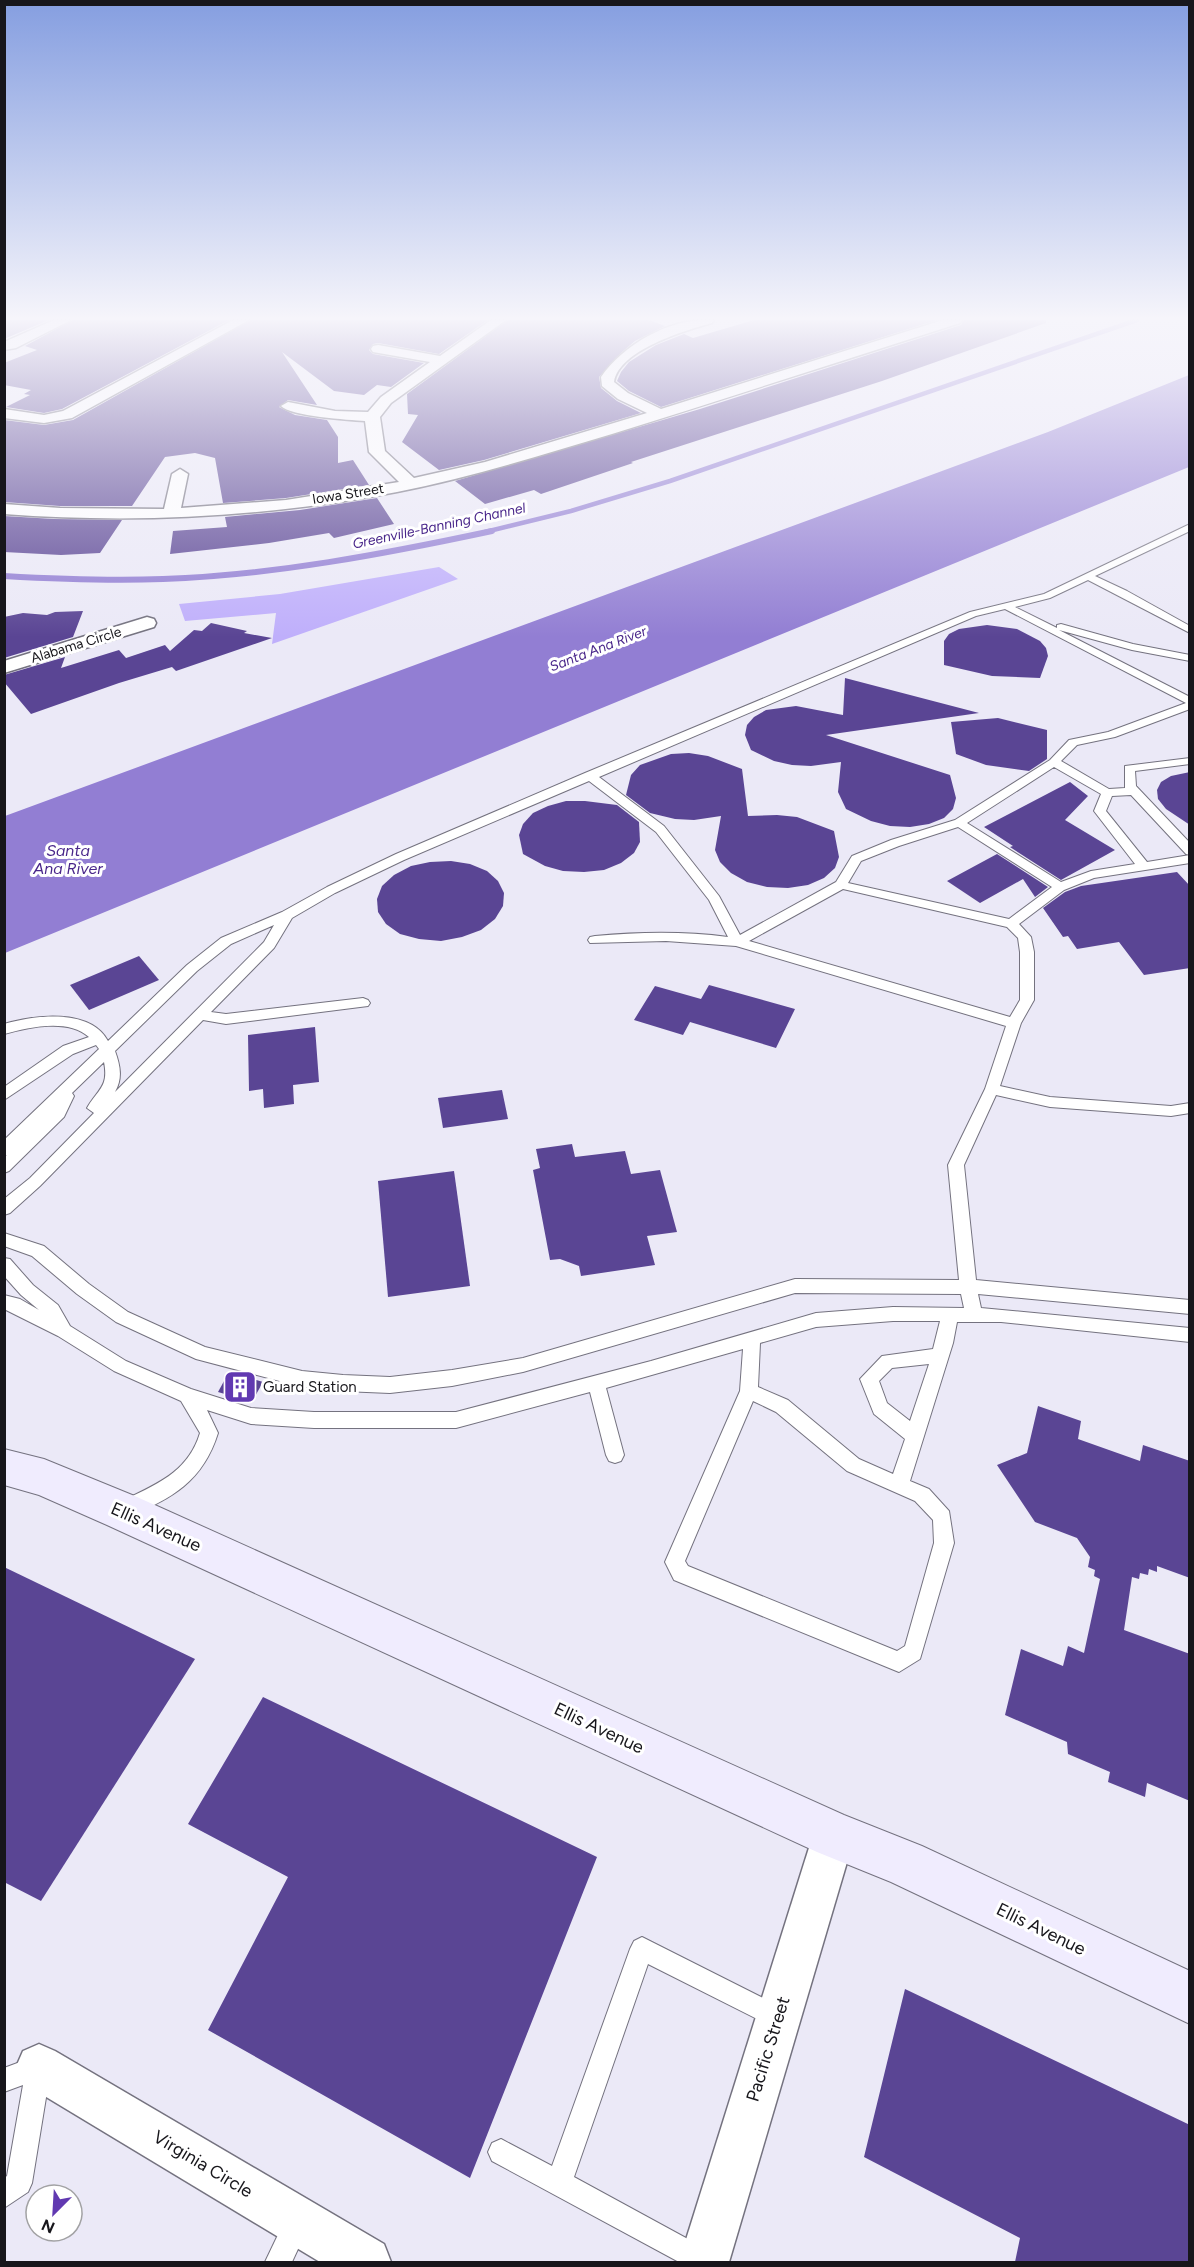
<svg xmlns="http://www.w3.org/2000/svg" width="1194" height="2267" viewBox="0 0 1194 2267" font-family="Figtree,sans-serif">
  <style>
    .green { fill: #bfaffb }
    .water { fill: #927ed3 }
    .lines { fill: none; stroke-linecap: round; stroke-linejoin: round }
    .stream-far1 { stroke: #927ed3; stroke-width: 4.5 }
    .stream { stroke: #927ed3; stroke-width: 6 }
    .building { fill: #5a4594 }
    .lane-casing { stroke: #74727f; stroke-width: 2 }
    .street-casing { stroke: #74727f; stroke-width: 3 }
    .secondary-casing { stroke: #74727f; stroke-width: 2 }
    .lane { fill: #fff; fill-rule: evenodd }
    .street { fill: #fff; fill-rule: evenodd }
    .secondary { fill: #f0ecfe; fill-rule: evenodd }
    .labels { text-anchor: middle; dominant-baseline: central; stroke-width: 6; stroke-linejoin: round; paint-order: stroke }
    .far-street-label { font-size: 14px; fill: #17161b; stroke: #fff }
    .far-water-label { font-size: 14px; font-style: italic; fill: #49268a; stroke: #fff }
    .poi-label { font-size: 15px; fill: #17161b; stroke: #fff; text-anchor: start }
    .water-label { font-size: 16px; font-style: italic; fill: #49268a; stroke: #fff }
    .near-street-label { font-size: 18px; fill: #17161b; stroke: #fff }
  </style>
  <rect width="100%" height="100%" fill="#ebe9f7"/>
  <path class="green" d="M439,567L458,579L272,644L276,613L185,621L179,604L280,594Z"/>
  <path class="water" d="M1189,375V467L5,953V816L1048,432Z"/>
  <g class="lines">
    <path class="stream-far1" d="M485,532L571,511L670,481L1137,320"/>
    <path class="stream" d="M4,576C57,579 110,581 163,579C274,575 384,554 492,531"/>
  </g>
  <g class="building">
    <path d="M4,320H49L4,339Z"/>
    <path d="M73,320H229L62,409L44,413L6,407L30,395L24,394L31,390L4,385V363L37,350L25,346Z"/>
    <path d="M251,320H488L439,354L378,343L373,344L369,350L373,354L424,363L391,387L377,385L364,395L334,391L282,352L317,405L288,400L279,407L295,415L327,420L338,437V463L353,460L369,485L286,498L223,503L215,458L195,453L165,457L132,506H60L4,502V420L44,425L73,420Z"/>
    <path d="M508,320H649L665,326L635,341L622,352L599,377L601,388L617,401L641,413L484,460L439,470L402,442L418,415L408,414L407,394Z"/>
    <path d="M754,320H937L661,407L629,391L617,381L621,372L629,362L656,345L684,334L693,338Z"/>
    <path d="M964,320H1046V323L882,381L631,462L633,463L541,494L534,490L485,504L455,481L700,409L961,325Z"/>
    <path d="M377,498L394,524L334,538L329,533L269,543L170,554L173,531L227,527L225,517L300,510Z"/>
    <path d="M4,516L54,519L122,520L100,553L61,555L4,552Z"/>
    <path d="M83,611L73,637L4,658V617L23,613L47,615L55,612Z"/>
    <path d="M211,623L247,631L244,633L272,638L176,671L172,667L119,683L31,714L4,682V675L65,657L61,668L119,650L126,658L165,645L170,651L194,630L202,631Z"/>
    <path d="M987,625L1017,629L1040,641L1046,648L1048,656L1040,678L992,676L944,665V641L949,634L959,629Z"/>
    <path d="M845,678L979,713L826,735L950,775L956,798L953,809L944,818L929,824L910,827L890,826L871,821L846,809L838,792L841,762L811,766L792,765L774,761L751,750L745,735L747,725L754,717L766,710L796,706L843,715Z"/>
    <path d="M998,718L1047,730V759L1029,771L986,765L956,754L951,722Z"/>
    <path d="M689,753L708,756L742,769L748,816L777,815L797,817L834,831L839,857L835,868L824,878L808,885L788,888L767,887L747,882L731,873L720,862L715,850L721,816L694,820L675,819L650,813L626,795L631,775L640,765L671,754Z"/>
    <path d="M1190,772V825L1166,809L1158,799L1157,790L1161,782L1171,776Z"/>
    <path d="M1070,782L1088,796L1065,820L1115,850L1061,880L1010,847L1013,846L984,827Z"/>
    <path d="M566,801H585L617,805L639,822L640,842L634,853L621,863L604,870L584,872L563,871L545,866L523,854L519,835L523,824L533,813L548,806Z"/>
    <path d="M997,854L1048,887L1035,897L1023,879L980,903L947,881Z"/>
    <path d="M451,861L470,864L487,871L498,881L504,893L503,906L495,919L481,930L462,937L441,941L419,939L400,934L386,924L378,912L377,899L382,886L394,875L411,866L430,862Z"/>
    <path d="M1177,872L1190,886V968L1144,975L1119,942L1077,949L1068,936L1063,937L1043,908L1065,892L1081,886Z"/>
    <path d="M139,956L159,980L89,1010L70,985Z"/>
    <path d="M709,985L795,1009L776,1048L690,1022L683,1035L634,1020L655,986L701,999Z"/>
    <path d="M315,1027L319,1082L293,1085L294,1104L264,1108L263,1089L249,1091L248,1035Z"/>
    <path d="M502,1090L508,1119L443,1128L438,1098Z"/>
    <path d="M572,1144L575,1157L625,1151L631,1174L660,1170L677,1232L647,1236L655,1265L581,1276L579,1266L560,1259L550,1260L533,1170L540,1168L536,1149Z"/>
    <path d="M454,1171L470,1286L388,1297L378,1181Z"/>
    <path d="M229,1372L263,1382L252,1402L218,1392Z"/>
    <path d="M1038,1406L1081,1421L1078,1439L1140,1461L1143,1445L1190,1461V1578L1157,1566V1572L1149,1569L1148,1575L1140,1573L1139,1579L1132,1577L1124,1630L1190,1654V1801L1147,1783L1145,1797L1108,1782L1110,1772L1068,1754L1067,1742L1005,1715L1021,1649L1063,1666L1068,1646L1084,1653L1100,1579L1094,1576L1095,1570L1088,1567L1090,1557L1077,1538L1035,1522L997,1465L1027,1453Z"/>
    <path d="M4,1567L195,1659L41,1901L4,1882Z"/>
    <path d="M263,1697L597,1857L470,2178L208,2030L288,1877L188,1824Z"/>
    <path d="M905,1989L1190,2125V2262H1015L1020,2238L864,2157Z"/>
  </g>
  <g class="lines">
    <defs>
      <g id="lane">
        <path d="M1190,524V531L1095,576L1127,591L1190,626V633L1088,580L1050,598L1015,607L1057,628V625L1061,624L1133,644L1190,655V661L1132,650L1059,630L1190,697V709L1115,737L1077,745L1061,761L1109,789L1125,788V766L1190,758V764L1135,771L1136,786L1190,843V855L1186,854L1131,795L1112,796L1106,811L1147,862L1190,855V863L1094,878L1064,890L1019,924L1031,937L1034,952V1000L1021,1023L1000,1086L1050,1097L1171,1106L1190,1103V1113L1171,1116L1050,1107L996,1095L964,1165L976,1280L1190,1300V1314L978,1294L981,1308L1190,1328V1342L1001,1322H957L953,1343L910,1481L929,1489L949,1511L954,1543L920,1659L899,1672L674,1580L665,1562L740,1391L743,1349L606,1388L624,1455L621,1461L615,1463L609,1461L606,1455L590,1392L456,1428H314L251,1424L207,1410L218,1433C203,1481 172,1499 127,1517L120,1514L118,1508L120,1502C155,1485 188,1473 200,1433L181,1401L114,1371L58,1336L4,1309V1295L20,1299L39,1310L21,1295L4,1276V1258L10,1259L33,1285L58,1305L70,1326L126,1361L191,1389L251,1408L314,1412H456L651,1361L816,1313L893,1307L964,1308L961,1294L795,1293L523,1372L452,1386L390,1393L343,1391L302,1387L196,1359L116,1322L77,1294L32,1256L4,1246V1233L44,1246L89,1284L128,1312L205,1347L302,1371L343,1375L390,1377L452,1370L523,1358L795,1279L959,1280L948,1165L985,1089L1006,1026L736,946L666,941L590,943L588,940L590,937L595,936C639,932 683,931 728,937L709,900L656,832L589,781L404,860L335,893L292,918L274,948L211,1012L226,1014L363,998L368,1000L370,1003L368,1006L226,1024L203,1020L40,1186L10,1213L4,1215V1199L30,1178L94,1113L87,1108C98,1089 109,1087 104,1062L72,1093L74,1096L64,1117L9,1171L4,1173V1157L7,1155L4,1156V1140L99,1049L96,1045L73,1054L4,1100V1087L63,1046L89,1037C68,1018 29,1027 4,1034V1024C35,1015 90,1008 108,1041L187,965L221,938L282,912L327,887L396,854L585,773L970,612L1044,594ZM1005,609L1186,703L1108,732L1069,740L1050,760L955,820L891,840L852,856L836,882L740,935L719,896L664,826L599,777L976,616ZM1054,767L1101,794L1094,811L1135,864L1091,871L1061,882L967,823ZM958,827L1052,887L1009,919L848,883L861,861L899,846ZM843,889L1007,927L1018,938L1020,952V1000L1010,1017L749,941ZM274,925L264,942L115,1092C123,1078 120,1065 115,1051L197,971L231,944ZM893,1321H940L933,1349L882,1356L860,1379L874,1414L905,1439L893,1474L859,1459L788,1400L758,1387L760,1343L816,1327ZM929,1364L910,1421L887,1403L879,1381L892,1368ZM753,1401L776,1412L847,1471L915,1501L933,1520L934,1543L905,1646L897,1651L688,1566L685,1561Z"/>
        <path d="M642,1937L785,2009L789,2017L785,2025L777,2029L648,1964L574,2177L708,2250L712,2259L711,2262H679L492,2161L488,2152L492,2143L501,2139L552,2166L630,1949L634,1941Z"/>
        <path d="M39,2055L48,2058L51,2067L32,2183L28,2192L4,2208V2178L7,2176L23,2085L4,2092V2068Z"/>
        <path d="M296,2212L305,2216L309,2225L292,2262H265L287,2216Z"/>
      </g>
      <g id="street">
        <path d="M54,320H71L16,348L4,350V342Z"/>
        <path d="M233,320H249L72,418L44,423L4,418V409L44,415L63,411Z"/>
        <path d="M491,320H506L391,403L380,417L385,451L414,478L485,462L647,413L618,399L602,386L601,377C625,343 672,317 714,320L712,323C686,330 619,350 614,382L628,393L661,409L943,320H962L960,323C844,360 728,398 612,434C541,455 470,478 397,492C267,517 137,524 4,514V504L60,508L164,509L172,474L180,469L188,474L181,508L286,500L399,482L369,452L365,421C349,420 290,416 281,406L288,402L335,411L368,412L381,397L430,362L373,352L371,349L373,346L378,345L440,356Z"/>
        <path d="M147,617L154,619L156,623L154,627L4,673V661Z"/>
        <path d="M834,1814L849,1820L855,1835L729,2262H679L813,1835L819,1820Z"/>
        <path d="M39,2044L55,2051L384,2244L391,2262H320L23,2083L16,2067L23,2051Z"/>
      </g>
      <path id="secondary" d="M4,1449L44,1459L137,1497L844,1815L922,1846L1190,1971V2024L891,1882L817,1852L107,1525L39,1495L4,1485Z"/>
    </defs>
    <use href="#lane" class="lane-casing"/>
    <use href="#street" class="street-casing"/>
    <use href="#secondary" class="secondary-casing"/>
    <use href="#lane" class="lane"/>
    <use href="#street" class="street"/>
    <use href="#secondary" class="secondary"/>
  </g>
  <linearGradient id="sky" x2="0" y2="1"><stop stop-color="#859ee0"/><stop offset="0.5" stop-color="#f6f5fb"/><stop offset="1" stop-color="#f6f5fb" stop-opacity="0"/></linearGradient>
  <rect width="1194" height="637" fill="url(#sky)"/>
  <defs>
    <symbol id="building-square" viewBox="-11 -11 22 22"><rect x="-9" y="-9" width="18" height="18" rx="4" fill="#6139b1" stroke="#fff"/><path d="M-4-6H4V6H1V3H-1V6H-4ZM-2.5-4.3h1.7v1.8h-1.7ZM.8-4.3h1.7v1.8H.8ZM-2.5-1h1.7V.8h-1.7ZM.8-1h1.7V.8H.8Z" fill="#fff"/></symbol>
  </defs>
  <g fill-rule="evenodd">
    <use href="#building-square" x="221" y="1368" width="38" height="38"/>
  </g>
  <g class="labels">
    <g class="far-street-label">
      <text transform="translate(348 494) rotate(-9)">Iowa Street</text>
      <text transform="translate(76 645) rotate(-17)">Alabama Circle</text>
    </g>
    <g class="far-water-label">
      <text transform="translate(439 526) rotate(-12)">Greenville-Banning Channel</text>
      <text transform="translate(598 649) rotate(-21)">Santa Ana River</text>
    </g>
    <g class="poi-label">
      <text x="263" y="1387">Guard Station</text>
    </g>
    <g class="water-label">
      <text x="68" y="850">Santa<tspan x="68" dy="18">Ana River</tspan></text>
    </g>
    <g class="near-street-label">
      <text transform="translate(156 1527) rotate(24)">Ellis Avenue</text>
      <text transform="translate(599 1728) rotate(25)">Ellis Avenue</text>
      <text transform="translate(1041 1929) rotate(26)">Ellis Avenue</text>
      <text transform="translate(768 2049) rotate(-73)">Pacific Street</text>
      <text transform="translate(203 2164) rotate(31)">Virginia Circle</text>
    </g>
  </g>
  <rect width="1194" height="2267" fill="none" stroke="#17161b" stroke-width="12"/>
  <g transform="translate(54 2213) rotate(204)"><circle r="28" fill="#ffffff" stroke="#a2a2a4" stroke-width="1.5"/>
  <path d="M0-4.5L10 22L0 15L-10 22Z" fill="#6139b1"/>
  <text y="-9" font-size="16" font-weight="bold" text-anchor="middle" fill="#17161b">N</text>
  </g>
</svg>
